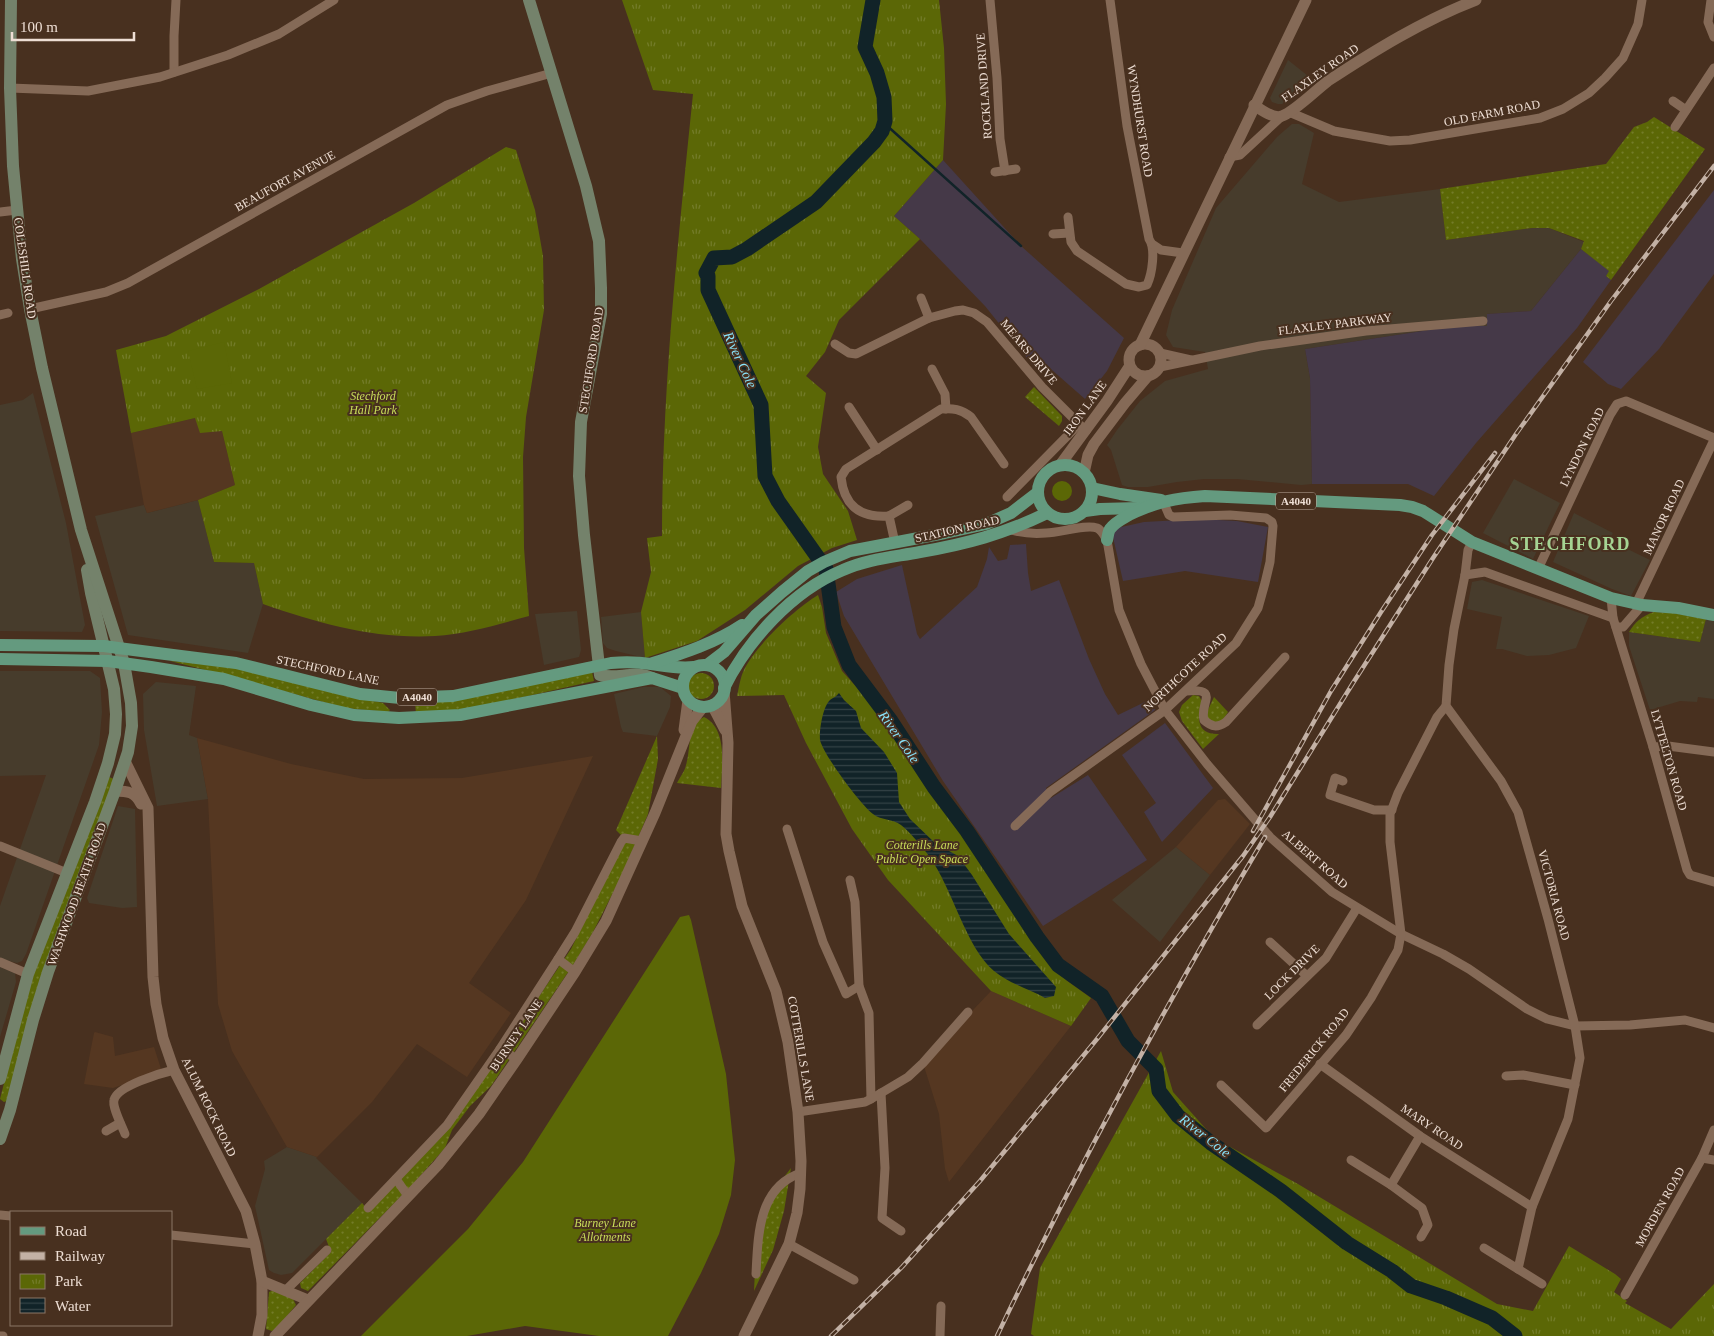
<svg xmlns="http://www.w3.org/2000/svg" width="1714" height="1336" viewBox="0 0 1714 1336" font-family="Georgia,serif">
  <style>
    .commercial { fill: #473c2c }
    .industrial { fill: #453948 }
    .built { fill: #553721 }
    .grass { fill: url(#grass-dots) }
    .park { fill: url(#park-tufts) }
    .garden { fill: #5b6706 }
    .water { fill: url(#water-rules) }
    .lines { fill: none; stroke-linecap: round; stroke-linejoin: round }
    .stream { stroke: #112328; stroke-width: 2.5 }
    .river { stroke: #112328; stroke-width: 15 }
    .minor { stroke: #856a57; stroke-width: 9 }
    .tertiary { stroke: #856a57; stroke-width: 11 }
    .secondary { stroke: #74826b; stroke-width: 12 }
    .primary { stroke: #649a7f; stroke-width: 12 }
    .rail-casing { stroke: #c3b1a5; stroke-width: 4.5 }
    .rail { stroke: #48301f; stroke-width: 2.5; stroke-dasharray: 8; stroke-linecap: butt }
    .labels { text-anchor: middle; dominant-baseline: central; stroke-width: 4; stroke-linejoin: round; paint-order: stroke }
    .shield { fill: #48301f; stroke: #bcaa9e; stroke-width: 1 }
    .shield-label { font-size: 11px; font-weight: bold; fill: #eeded4 }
    .street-label { font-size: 12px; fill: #eeded4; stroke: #48301f }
    .park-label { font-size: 12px; font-style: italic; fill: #c9dd5a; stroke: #48301f }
    .water-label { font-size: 14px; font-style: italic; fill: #89e4fc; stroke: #48301f }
    .district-label { font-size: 18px; font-weight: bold; letter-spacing: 1px; fill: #a5d493; stroke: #48301f }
  </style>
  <defs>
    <pattern id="grass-dots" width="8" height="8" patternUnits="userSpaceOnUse" patternTransform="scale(1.25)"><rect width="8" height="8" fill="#5b6706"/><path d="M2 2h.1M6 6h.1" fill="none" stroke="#737c29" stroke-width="1.8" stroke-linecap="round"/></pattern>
    <pattern id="park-tufts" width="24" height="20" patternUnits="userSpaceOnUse" patternTransform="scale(1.25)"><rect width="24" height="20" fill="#5b6706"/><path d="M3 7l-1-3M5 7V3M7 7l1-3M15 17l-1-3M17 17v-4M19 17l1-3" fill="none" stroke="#737c29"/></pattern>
    <pattern id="water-rules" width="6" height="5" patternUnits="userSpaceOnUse" patternTransform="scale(1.25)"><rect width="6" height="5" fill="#112328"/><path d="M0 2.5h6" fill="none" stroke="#344246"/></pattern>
  </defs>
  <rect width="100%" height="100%" fill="#48301f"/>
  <g class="commercial">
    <path d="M1288,60L1313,80L1282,104H1278L1272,102L1270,98Z"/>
    <path d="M1292,124H1299L1314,133L1302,184L1339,202L1440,189L1446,240L1532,228H1549L1584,242L1581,249L1531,311L1487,314L1488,326H1455L1305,349L1310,378L1312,484L1301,485L1237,479H1204L1177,482L1148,487H1128L1122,485L1111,450L1107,445L1117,430L1140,401L1165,381L1208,369L1205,352L1173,347L1166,335L1172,310L1216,208L1277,137Z"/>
    <path d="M33,393L66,523L85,625L82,632L0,631V405L23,400Z"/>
    <path d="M1514,479L1560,503L1533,559L1483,533Z"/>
    <path d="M198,500L214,562L254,563L263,604L248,653L128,635L95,516L144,505L147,513Z"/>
    <path d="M1574,513L1613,533L1609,540L1650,560L1631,596L1612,589L1553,562Z"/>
    <path d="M1482,580L1589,616L1576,648L1549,655L1527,656L1502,649H1496L1502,617L1467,609L1472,582Z"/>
    <path d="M577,611L581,650L579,657L544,665L535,614Z"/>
    <path d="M641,612L645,658L616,651L607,648L603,643L601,617Z"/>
    <path d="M1706,619L1714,621V699L1698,697L1697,702L1680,701L1650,710L1629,646V632L1700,642Z"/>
    <path d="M0,671H90L100,678L102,712L99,745L26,954L22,961L17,963L5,960L2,968L15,973L16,982L0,1037V906L46,775L0,776Z"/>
    <path d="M156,682L196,686L189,735L197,738L208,799L157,806L144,730L143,694Z"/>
    <path d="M643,687H660L671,696L670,707L657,736L623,732L621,727L614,694Z"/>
    <path d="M118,806L135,809L137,907L122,908L89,903L87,898Z"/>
    <path d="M1176,847L1210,875L1160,942L1112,900Z"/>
    <path d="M287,1147L317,1157L316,1158L362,1203L292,1273L281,1275L274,1273L269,1270L255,1206L265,1169L264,1161Z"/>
  </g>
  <g class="industrial">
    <path d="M943,160L1021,246L1124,338L1107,371L1085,399L1044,363L1036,369L1019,348L1021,345L1005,331L985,306L920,239L894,216Z"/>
    <path d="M1714,190V274L1659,349L1621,389L1608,384L1583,362Z"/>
    <path d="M1581,249L1610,271L1606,276L1611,280L1577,328L1476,443L1434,496L1408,484H1312L1310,378L1305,349L1455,326H1487V314L1531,311Z"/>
    <path d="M1199,519L1237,521L1268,527L1258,582L1185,571L1123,581L1112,533L1117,528L1144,522Z"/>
    <path d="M1026,544L1028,573L1031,591L1059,580L1089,659L1105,694L1118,715L1151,699L1155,710L1046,788L1051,798L1088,775L1147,860L1043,926L943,781L844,616L836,592L857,579L902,565L917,634L920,639L977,587L987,559L989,547L998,561L1007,559L1010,545Z"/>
    <path d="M1165,723L1213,788L1162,842L1144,812L1156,803L1122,755Z"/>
  </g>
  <g class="built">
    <path d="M195,418L222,431L235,485L198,500L147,513L144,505L131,433Z"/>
    <path d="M197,738L291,764L364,779L462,778L593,756L526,900L469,983L511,1013L467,1077L417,1044L372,1102L317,1157L287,1147L232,1051L218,1004L208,799Z"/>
    <path d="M1225,799L1250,824L1210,875L1176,847L1218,800Z"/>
    <path d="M991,991L1071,1026L949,1182L945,1169L939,1114L923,1063Z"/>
    <path d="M95,1032L113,1037L115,1056L154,1047L162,1072L113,1088L84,1084L94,1033Z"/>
  </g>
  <g class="grass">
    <path d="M1654,117L1705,149L1611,280L1606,276L1609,271L1581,249L1584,241L1549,228H1532L1446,240L1440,189L1606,164L1634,127L1647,122Z"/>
    <path d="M1034,387L1062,416V421L1059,426L1025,397Z"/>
    <path d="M1654,612L1673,613L1706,619L1700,642L1629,632C1635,622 1642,616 1654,612Z"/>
    <path d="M170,661L228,666L349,696L383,703L390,710L388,712L345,708L230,676Z"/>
    <path d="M592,672L594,681L461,711L416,714L415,702Z"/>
    <circle cx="701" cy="686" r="13"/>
    <path d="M1193,695L1199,696L1202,701C1197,717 1196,735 1219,734L1203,749L1182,721L1179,712L1182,705Z"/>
    <path d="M1214,697L1228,712L1223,720L1214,724L1207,718V712Z"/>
    <path d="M704,717C728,729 722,766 721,788L677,783C680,777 685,771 686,765C691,750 687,724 704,717Z"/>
    <path d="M657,736L658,759L648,814L622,875L593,932L575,962L491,1086L470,1106L452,1130L445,1148L412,1185L308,1291L301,1288L300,1283L331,1252L326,1239L362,1203L369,1211L436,1141L507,1044L571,949L620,850L627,841L616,830Z"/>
    <path d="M109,777L114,779L7,1101L4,1102L0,1099L31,977Z"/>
    <path d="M791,1168L784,1211L773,1250L754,1291L757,1227L771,1194Z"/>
    <path d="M274,1290L293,1299L296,1305L277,1328L272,1331L266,1329L269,1292Z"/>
  </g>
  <g class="park">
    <path d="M622,0H939L944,48L946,104L943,160L894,216L920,239L839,320L825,352L806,376L826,393L818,447L823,474L848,511L857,540L832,548L798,566L745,610L697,641L645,658L641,612L651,572L647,538L662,536C662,388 678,241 693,94L653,90Z"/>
    <path d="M506,147L516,150L535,210L543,256L544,310L526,417L523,457L524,548L529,616C499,624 467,634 435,636C373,639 321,624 263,604L254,563L214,562L198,500L235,485L222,431L200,433L195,418L131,433L116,350L166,336L259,289L414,203Z"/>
    <path d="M818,595L822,607L826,633L842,671L879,712L900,741L937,801L979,858L1038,947L1066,980L1091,998L1071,1026L991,991L888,880L852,829L806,743L784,695L737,696C739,688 740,678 744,670C756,645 795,609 818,595Z"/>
    <path d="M1161,1051L1173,1092L1214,1138L1298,1184L1497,1304L1533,1311L1569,1246L1615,1274L1621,1279L1614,1292L1627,1301L1625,1303L1671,1329L1714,1284V1336H1034L1031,1334L1040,1268Z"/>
  </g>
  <g class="garden">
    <path d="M224,342L232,383L197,389L188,351Z"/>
    <circle cx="1062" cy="491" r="10"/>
    <path d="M689,915L691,920L726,1074L735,1160L731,1195L719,1234L701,1273L668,1336H599L525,1326L467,1336H361L468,1229L523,1162L680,917Z"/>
  </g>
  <path class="water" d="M839,693L844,700L856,711L861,728L884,752L897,773L899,802L910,819L935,843L958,856L972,875L1009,934L1056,987L1054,996L1045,998C1029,989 1008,983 994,971C965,946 953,889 929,856C922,847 910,832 901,825C893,819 880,820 873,814C860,804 823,754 820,740C819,730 823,706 830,700C834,697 836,697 839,693Z"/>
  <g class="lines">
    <path class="stream" d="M884,123L1021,246"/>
    <path class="river" d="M873,0L865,47L877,73L884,97L885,121L882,131L874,142L816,202L747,249L732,257L714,258L706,273L708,276V290L761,405L765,476L778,501L826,569L834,627L849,665L891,721L934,787L967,831L1037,937L1058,965L1102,996L1128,1041L1156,1069L1159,1091L1178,1116L1211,1143L1281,1191L1347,1243L1392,1271L1411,1286L1446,1298L1492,1318L1515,1336"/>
    <g class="minor">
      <path d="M990,0L997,78L1000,139L1005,171"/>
      <path d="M1711,0L1708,22L1714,37"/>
      <path d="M174,72V36L176,0"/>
      <path d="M10,88L88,91L160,77L228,55L279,34L334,0"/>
      <path d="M1673,101L1686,110"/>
      <path d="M1289,112L1334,131L1390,141L1410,140L1540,118L1563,109L1589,93L1605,78L1623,58L1638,24L1642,0"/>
      <path d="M1675,127L1714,68"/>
      <path d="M1229,157L1240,155L1281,117"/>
      <path d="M995,172L1016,169"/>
      <path d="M0,212L17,210"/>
      <path d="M1068,217L1071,242L1077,251L1126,284L1139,287L1147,285C1152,274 1156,249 1149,239L1127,126L1110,0"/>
      <path d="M1053,234L1069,233"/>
      <path d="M1152,244L1161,250L1183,253"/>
      <path d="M921,298L929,318"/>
      <path d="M30,309L106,292L128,283L447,105L487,91L552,73"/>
      <path d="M0,315L8,313"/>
      <path d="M835,344L849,353L856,354L929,318L955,311L963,310L974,313L987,322L1042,387L1086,431"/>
      <path d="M1160,353L1191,360"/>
      <path d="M1160,367L1260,346L1366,331L1483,321"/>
      <path d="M932,369L945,394L946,409"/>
      <path d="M849,407L877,450"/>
      <path d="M1007,497L1079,424"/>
      <path d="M889,516L908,505"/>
      <path d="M1011,530C1022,533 1035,534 1046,533C1060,533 1085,524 1097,528C1102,530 1104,536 1107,540L1119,610L1141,664L1165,710L1207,764L1270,837L1332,892L1401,934L1443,954L1469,969L1527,1009L1547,1019L1575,1026L1630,1025L1685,1020L1714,1028"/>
      <path d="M1472,542L1468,550L1465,575L1454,629L1449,665L1446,706L1501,781L1518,812L1548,919L1575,1026L1580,1058L1568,1119L1532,1207L1518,1269"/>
      <path d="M895,543L889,516C860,518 844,506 841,477L846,469L941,409C953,408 961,409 971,417L1004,464"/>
      <path d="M1538,569L1610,415L1617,404L1626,401L1714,438"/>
      <path d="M1465,575L1485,572L1613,618"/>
      <path d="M1611,598L1613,618L1653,747L1687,870L1690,875L1714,882"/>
      <path d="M1636,604L1714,440"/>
      <path d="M1616,627H1623L1642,605"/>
      <path d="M1186,691C1221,688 1199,703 1204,720C1212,727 1217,728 1226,722L1285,657"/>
      <path d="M1653,747L1668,746L1714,752"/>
      <path d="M1343,781L1335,778L1330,795L1374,810H1392"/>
      <path d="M1015,826L1050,792L1165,710L1236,643L1258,608L1265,583L1270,562L1273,526L1272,522L1266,518L1230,515L1173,517L1169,515L1163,501"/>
      <path d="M787,829L823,942L846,994L859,986"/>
      <path d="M0,846L67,873"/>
      <path d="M850,880L855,902L859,986L869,1013L871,1099"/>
      <path d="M1270,942L1307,976"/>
      <path d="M558,959L575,932L621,842L624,838L642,841"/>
      <path d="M0,962L28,974"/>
      <path d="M1257,1025L1326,958L1357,908"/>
      <path d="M500,1049L517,1059"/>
      <path d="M1320,1064L1420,1136L1532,1207"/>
      <path d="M1506,1076L1523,1075L1575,1085"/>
      <path d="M1221,1085L1266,1128L1346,1035L1371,998L1398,950L1401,934L1390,842V814L1398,793L1437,717L1446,706"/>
      <path d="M881,1093L885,1168L882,1218L901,1231"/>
      <path d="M798,1112L865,1102L871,1099L908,1077L923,1063L968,1012"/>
      <path d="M106,1131L120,1123"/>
      <path d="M125,1134C122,1126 112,1107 114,1100C117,1086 161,1073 174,1070"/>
      <path d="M1702,1158L1714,1160"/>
      <path d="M1351,1160L1391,1185L1422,1208L1428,1225L1421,1237"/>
      <path d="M396,1179L408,1196"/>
      <path d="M1391,1185L1420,1136"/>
      <path d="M368,1208L447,1125L500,1049L558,959L575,972"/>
      <path d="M0,1215L11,1216"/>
      <path d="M171,1235L255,1244"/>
      <path d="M789,1244L854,1280"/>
      <path d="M1484,1248L1542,1284"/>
      <path d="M756,1274C758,1236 758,1187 801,1173"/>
      <path d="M286,1290L327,1250"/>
      <path d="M1625,1295L1702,1158L1714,1130"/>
      <path d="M0,1336H3"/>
      <path d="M940,1336L941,1306"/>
    </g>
    <g class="tertiary">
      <path d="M1254,105C1261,110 1274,119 1282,116C1294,112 1316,90 1328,81C1375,50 1424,20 1476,0"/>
      <circle cx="1145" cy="360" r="16"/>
      <path d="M1140,345L1306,0"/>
      <path d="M1060,465L1107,401L1129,367"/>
      <path d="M1084,473L1088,455L1094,444L1125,403L1148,376"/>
      <path d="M724,691L728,743L726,834L729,851L742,906L776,991L788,1042L798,1112L801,1161L800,1189L797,1213L789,1244L744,1336"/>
      <path d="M712,705L725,730"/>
      <path d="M684,730L688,700"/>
      <path d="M125,761L148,808L153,977L156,1004L163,1038L174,1070L246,1211L255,1244L262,1281V1315L258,1336"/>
      <path d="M115,791C128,791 135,792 141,804"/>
      <path d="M262,1281L308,1300"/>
      <path d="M275,1336L438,1165L479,1114L517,1059L575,972L606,921L655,813L692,721L703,707"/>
    </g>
    <g class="secondary">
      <path d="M529,0L586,186L599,241L601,288V314L581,422L579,476L584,535L600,675C616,680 634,670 652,678"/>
      <path d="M0,1079L28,974L95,802L108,763L115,734L116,714L114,689L91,593L87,570"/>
      <path d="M0,1139L10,1110L33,1020L48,972L115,791L128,752L132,726L131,703L124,663L81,530L42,368L30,309L22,259L13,166L10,88L11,0"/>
    </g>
    <g class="primary">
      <circle cx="1065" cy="492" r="27"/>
      <path d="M1092,488L1120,494L1161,500"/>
      <path d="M1085,511L1100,509L1139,508"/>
      <path d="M1107,540C1108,536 1108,532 1110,529C1115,522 1122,519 1129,515C1155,502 1176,498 1205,496L1400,505L1412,507L1423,511L1472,542L1611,598L1642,605L1678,608L1714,615"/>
      <path d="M0,645L104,646L118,648L236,663L360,694L400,698L453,696L611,663C624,662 637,662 651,664C666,666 679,669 694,667"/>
      <path d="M0,659L108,661L151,667L224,679L311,705L354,715L399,718L460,715L652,678L683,688"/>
      <path d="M653,663C684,653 715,643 742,625"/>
      <path d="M707,665L724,652L756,615L782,592L808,571L824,562L850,551L945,533L986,524L1011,513L1037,493"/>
      <circle cx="704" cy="686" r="21"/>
      <path d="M724,688C748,640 792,591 843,570C867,559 894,557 920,552C966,544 1004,534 1047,513"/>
    </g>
    <defs>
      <g id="rail">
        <path d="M1253,831L1331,691L1381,612L1432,535L1495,453"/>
        <path d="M831,1336L902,1267L980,1181L1097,1039L1243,856L1270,817L1353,683L1433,558L1516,434L1611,301L1714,166"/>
        <path d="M997,1336C1078,1166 1169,999 1265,837"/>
      </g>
    </defs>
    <use href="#rail" class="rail-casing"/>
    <use href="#rail" class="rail"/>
  </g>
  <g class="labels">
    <g class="shield">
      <rect x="1276" y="492.5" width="40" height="17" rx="4"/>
      <rect x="397" y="688.5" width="40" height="17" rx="4"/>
    </g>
    <g class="shield-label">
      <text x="1296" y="501">A4040</text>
      <text x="417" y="697">A4040</text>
    </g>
    <g class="street-label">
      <text transform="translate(1320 73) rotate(-35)">FLAXLEY ROAD</text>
      <text transform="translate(984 86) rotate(-94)">ROCKLAND DRIVE</text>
      <text transform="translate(1492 113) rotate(-11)">OLD FARM ROAD</text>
      <text transform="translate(1140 121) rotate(81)">WYNDHURST ROAD</text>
      <text transform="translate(285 181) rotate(-29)">BEAUFORT AVENUE</text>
      <text transform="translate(25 268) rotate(82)">COLESHILL ROAD</text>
      <text transform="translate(1335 324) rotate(-7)">FLAXLEY PARKWAY</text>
      <text transform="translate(1029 352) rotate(50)">MEARS DRIVE</text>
      <text transform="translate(591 360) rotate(-81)">STECHFORD ROAD</text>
      <text transform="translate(1085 408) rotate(-54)">IRON LANE</text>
      <text transform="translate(1582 447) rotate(-64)">LYNDON ROAD</text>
      <text transform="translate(1664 517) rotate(-65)">MANOR ROAD</text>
      <text transform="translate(957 529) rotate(-13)">STATION ROAD</text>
      <text transform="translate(328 670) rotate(12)">STECHFORD LANE</text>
      <text transform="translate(1185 672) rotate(-43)">NORTHCOTE ROAD</text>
      <text transform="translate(1669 760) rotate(74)">LYTTELTON ROAD</text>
      <text transform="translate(1315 859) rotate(41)">ALBERT ROAD</text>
      <text transform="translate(77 894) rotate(-70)">WASHWOOD HEATH ROAD</text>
      <text transform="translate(1554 895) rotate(75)">VICTORIA ROAD</text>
      <text transform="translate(1292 972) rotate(-45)">LOCK DRIVE</text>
      <text transform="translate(516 1035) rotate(-56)">BURNEY LANE</text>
      <text transform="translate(801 1049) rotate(80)">COTTERILLS LANE</text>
      <text transform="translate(1314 1050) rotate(-51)">FREDERICK ROAD</text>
      <text transform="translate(209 1107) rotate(64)">ALUM ROCK ROAD</text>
      <text transform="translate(1432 1127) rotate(34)">MARY ROAD</text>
      <text transform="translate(1660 1207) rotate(-61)">MORDEN ROAD</text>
    </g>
    <g class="park-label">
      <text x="373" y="396">Stechford<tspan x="373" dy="14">Hall Park</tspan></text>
      <text x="922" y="845">Cotterills Lane<tspan x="922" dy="14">Public Open Space</tspan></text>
      <text x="605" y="1223">Burney Lane<tspan x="605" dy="14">Allotments</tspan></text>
    </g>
    <g class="water-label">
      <text transform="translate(740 360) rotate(65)">River Cole</text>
      <text transform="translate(899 737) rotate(55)">River Cole</text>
      <text transform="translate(1205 1136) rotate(38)">River Cole</text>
    </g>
    <g class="district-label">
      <text x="1570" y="544">STECHFORD</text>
    </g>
  </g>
  <rect x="10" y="1211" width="162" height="115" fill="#48301f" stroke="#8a7667"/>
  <rect x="20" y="1227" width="25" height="8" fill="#649a7f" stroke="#8a7667"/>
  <text x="55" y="1236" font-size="15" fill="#eeded4">Road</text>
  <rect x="20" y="1252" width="25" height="8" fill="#c3b1a5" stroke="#8a7667"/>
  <text x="55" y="1261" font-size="15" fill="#eeded4">Railway</text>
  <rect x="20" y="1274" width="25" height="15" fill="url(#park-tufts)" stroke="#8a7667"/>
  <text x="55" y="1286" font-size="15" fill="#eeded4">Park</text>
  <rect x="20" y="1298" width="25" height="15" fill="url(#water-rules)" stroke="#8a7667"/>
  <text x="55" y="1311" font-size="15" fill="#eeded4">Water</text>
  <path d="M12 32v8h122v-8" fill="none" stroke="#eeded4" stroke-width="2.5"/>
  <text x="20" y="32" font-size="15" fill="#eeded4" stroke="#48301f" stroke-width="4" paint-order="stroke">100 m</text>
</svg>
